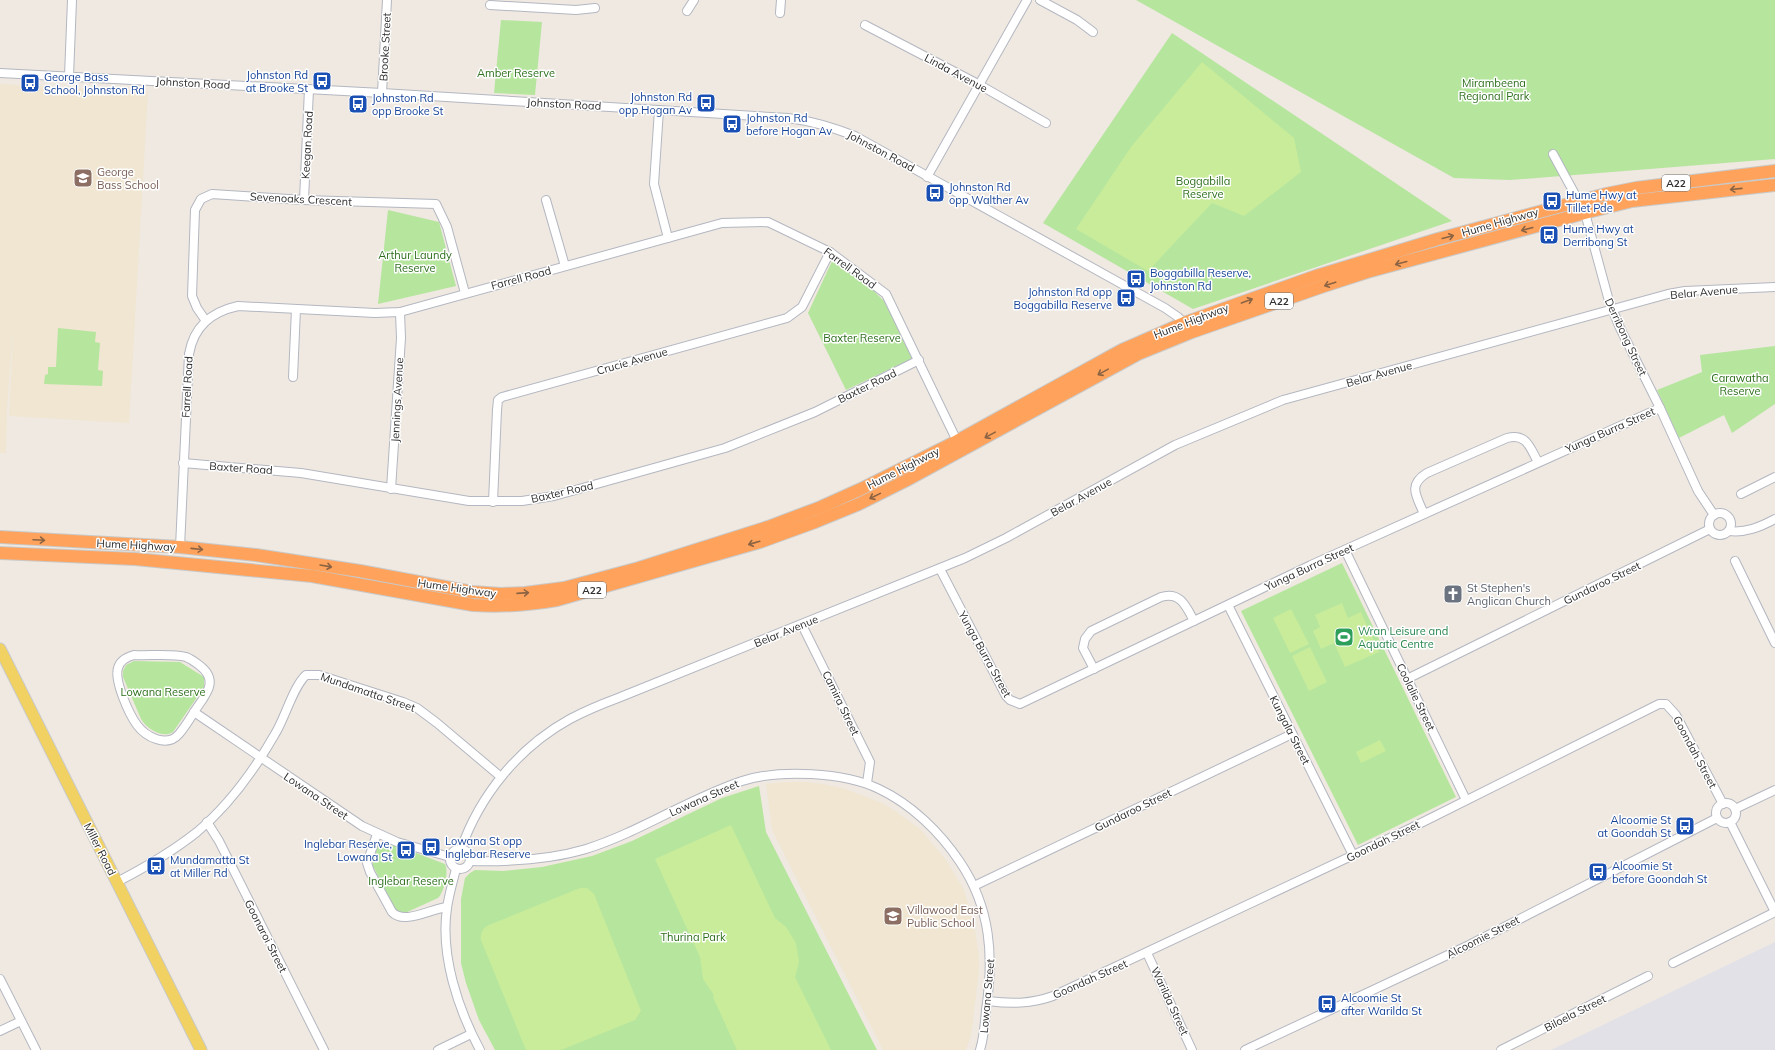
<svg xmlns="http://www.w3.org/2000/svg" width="1775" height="1050" viewBox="0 0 1775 1050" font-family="Mulish,sans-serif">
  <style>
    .industrial { fill: #e3e1e8 }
    .education { fill: #f0e6d1 }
    .green { fill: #b6e59e }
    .pitch { fill: #c9ec9a }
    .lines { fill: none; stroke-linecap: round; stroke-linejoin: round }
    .minor-casing { stroke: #b4b7c1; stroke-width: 10 }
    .major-casing { stroke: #c9c9c9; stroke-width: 13 }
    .highway-casing { stroke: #c9c9c9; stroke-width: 14 }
    .minor { stroke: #fff; stroke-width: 8 }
    .major { stroke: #f2d163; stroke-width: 11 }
    .highway { stroke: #ffa35c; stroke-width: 12 }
    .oneway { stroke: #8c6343 }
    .labels { text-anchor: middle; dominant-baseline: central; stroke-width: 3; stroke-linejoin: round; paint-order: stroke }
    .shield { fill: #fff; stroke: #6d6d6d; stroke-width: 1 }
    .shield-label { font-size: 10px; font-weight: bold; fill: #2e2e2e }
    .street-label { font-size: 11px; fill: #2e2e2e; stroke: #fff }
    .park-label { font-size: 11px; fill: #2c6e1b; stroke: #fff }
    .transit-label { font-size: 11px; fill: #164399; stroke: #fff; text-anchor: start }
    .education-label { font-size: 11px; fill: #785e54; stroke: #fff; text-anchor: start }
    .worship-label { font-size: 11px; fill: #5b616d; stroke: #fff; text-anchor: start }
    .leisure-label { font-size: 11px; fill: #27864d; stroke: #fff; text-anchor: start }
  </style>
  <rect width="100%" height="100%" fill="#efe9e1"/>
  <path class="industrial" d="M1775,942V1050H1551Z"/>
  <g class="education">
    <path d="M0,84L148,92L129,423L9,416L14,315L7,409L6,453H0Z"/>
    <path d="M786,782H806L823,784L845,789L882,803L895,811L921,830L946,860L964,890L974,924L979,956V971L971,1036L966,1050H883L772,830L766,784Z"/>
  </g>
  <g class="green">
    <path d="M1136,0H1775V159L1510,180L1454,178Z"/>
    <path d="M501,20L542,22L535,95L494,93Z"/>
    <path d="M1172,33L1452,221L1193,309L1043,223Z"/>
    <path d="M388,210L439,222L456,286L378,304Z"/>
    <path d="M832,261L873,290L884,301L913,358L846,390L808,313Z"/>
    <path d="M58,328L96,332L95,342L100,343L98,370L103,371L102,386L44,384L45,375L48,374V367H56Z"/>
    <path d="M1775,346V404L1732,433L1724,415L1679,438L1657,390L1702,372L1700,355Z"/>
    <path d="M1342,563L1456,797L1358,845L1241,611Z"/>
    <path d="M134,661L180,662L204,677V687L173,732C163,739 147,729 141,719L123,677V671L126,665Z"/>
    <path d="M759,786L766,832L877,1050H495L479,1020L466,983L461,963V899L465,878L470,873L475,870L503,871L542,867L592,856L632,841L722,798Z"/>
    <path d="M383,843H390L445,864C449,872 444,892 438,898L405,913L396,911L373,866C371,857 374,848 383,843Z"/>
  </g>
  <g class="pitch">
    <path d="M1202,62L1294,138L1301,172L1244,216L1212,203L1148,271L1076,229L1131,147Z"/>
    <path d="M1342,603L1348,618L1361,612L1379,652L1345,667L1334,643L1321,649L1313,631L1320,627L1315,615Z"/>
    <path d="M1291,609L1309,644L1290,653L1273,618Z"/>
    <path d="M1310,647L1327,682L1309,691L1292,656Z"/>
    <path d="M1380,740L1386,751L1361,763L1356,752Z"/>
    <path d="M731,825L775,918L786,927L796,943L799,962L795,977L831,1050H737L713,997L714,995L703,979L700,957L655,859Z"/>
    <path d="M580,888H587L594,894L641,1011L635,1020L561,1050H526L481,940C480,933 483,928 489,925Z"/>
  </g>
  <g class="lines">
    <defs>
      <g id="minor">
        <path d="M1040,0L1077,20L1093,32"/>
        <path d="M490,5L576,10L595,8"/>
        <path d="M687,11L694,0"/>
        <path d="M780,13L781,0"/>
        <path d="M865,25L978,84L1046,123"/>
        <path d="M0,73L382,93L788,118C812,121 832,127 855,136L1165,308L1178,317L1186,325"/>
        <path d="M69,76L72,0"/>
        <path d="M382,93L387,0"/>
        <path d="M659,110L654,184L668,238"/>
        <path d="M1553,154L1585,213L1609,301L1620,328L1660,408L1698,491L1714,515"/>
        <path d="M927,177L1027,0"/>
        <path d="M304,200L309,89"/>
        <path d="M546,200L565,266"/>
        <path d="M206,321L197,308L192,296L195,210L201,199L212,194L304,200L436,204L447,227L465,293"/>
        <path d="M293,377L296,309"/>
        <path d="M183,463L301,473L469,501H522L554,496L725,448L815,412L919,360"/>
        <path d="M391,489L401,338L400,312"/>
        <path d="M1741,494L1775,477"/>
        <path d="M493,502L497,410L498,400L502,397L787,318L802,307L830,252"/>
        <circle cx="1720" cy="524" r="11"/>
        <path d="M1424,514C1417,497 1407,485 1427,473L1507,438C1527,433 1530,448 1538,462"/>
        <path d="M1729,531C1746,533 1760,527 1775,519"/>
        <path d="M180,547L189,354C194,326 211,312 238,306L375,313L400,312L722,223L768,222L830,252L886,294L957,441"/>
        <path d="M1345,550L1466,800"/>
        <path d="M1735,561L1775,643"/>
        <path d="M940,569L1006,696L1010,700L1020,704L1311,565L1660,408"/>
        <path d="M1228,605L1353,855"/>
        <path d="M802,625L870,762L867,783"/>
        <path d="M134,655C149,656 172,653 186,657C191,659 195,662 199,665C219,680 207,693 196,709C191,717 185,727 179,734C167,748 146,737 137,725C129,714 114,681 118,668C120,660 127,657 134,655Z"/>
        <path d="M1094,669L1083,648L1085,639L1091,631L1161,597C1180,591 1186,606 1194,621"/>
        <path d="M1407,679L1710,529"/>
        <path d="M194,712L362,826L397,842L450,857"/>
        <circle cx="1726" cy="813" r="10"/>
        <path d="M1735,809L1775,790"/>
        <path d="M207,822L219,841L324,1050"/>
        <path d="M1730,822L1775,912"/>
        <path d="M377,834L367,863L370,872L392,912C404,925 430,909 447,907"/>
        <circle cx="460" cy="859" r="10"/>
        <path d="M461,849C480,795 519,747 570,719C585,711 602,704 618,698L965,558L1006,538L1175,445L1283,400L1668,294L1685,291L1775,287"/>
        <path d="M470,861C509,862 549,860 586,849C640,832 688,799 742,781C779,769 844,772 879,789C911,804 940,832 960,862C991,908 994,957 986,1010C985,1023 984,1037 980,1050"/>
        <path d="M456,869C453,881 449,894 447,908C440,955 458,1009 480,1050"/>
        <path d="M117,882C144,868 173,851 197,832C228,806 255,769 275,734C285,718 293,687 306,675H319L403,702L417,708L437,723L501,777"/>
        <path d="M974,886L1292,734"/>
        <path d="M1147,953L1192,1050"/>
        <path d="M1673,963L1775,912"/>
        <path d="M0,979L36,1050"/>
        <path d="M988,1001C1011,1004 1031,1004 1053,996L1411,828L1659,704H1666L1676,715L1723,804"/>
        <path d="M0,1031L21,1021"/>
        <path d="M438,1050L471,1034"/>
        <path d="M1245,1050L1469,945L1717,818"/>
        <path d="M1501,1050L1648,976"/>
      </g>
      <path id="major" d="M0,649L201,1050"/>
      <g id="highway">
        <path d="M0,537L180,547L256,555L360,571L472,592L501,594L525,593L564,588L639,568L768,527L821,507L861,489L957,441L1122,350L1184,323L1316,276L1438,239L1606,194L1636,188L1775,171"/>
        <path d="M0,553L135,559L312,576L473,605C502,607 528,605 557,600L760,542L815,522L859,504L905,481L1138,354L1192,332L1321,287L1367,272L1592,211L1632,201L1775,185"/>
      </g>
    </defs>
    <use href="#minor" class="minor-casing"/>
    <use href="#major" class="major-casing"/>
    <use href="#highway" class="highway-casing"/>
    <use href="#minor" class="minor"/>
    <use href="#major" class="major"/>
    <use href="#highway" class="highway"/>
  </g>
  <defs><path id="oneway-shaft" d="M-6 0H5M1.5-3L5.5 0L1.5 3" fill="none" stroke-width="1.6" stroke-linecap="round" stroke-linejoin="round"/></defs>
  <g class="oneway">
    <use href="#oneway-shaft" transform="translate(1736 189) rotate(174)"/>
    <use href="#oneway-shaft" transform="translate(1527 229) rotate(165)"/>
    <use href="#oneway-shaft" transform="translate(1448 237) rotate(-15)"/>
    <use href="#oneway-shaft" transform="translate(1401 263) rotate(165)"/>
    <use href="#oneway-shaft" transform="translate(1330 284) rotate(162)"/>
    <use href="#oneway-shaft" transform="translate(1247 301) rotate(-20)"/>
    <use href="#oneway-shaft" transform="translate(1103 372) rotate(151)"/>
    <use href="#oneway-shaft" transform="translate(990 435) rotate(151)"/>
    <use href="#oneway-shaft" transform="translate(875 496) rotate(154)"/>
    <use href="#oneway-shaft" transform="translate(39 540) rotate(3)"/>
    <use href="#oneway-shaft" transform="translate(754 543) rotate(164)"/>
    <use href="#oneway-shaft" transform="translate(197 549) rotate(6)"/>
    <use href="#oneway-shaft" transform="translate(326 566) rotate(10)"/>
    <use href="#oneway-shaft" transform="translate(523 593) rotate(-4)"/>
  </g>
  <defs>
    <symbol id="bus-square" viewBox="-11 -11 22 22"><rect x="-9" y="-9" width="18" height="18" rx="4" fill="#1a4fb4" stroke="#fff"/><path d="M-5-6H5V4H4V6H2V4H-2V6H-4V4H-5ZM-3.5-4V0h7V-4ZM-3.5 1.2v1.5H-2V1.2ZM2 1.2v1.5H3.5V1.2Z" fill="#fff"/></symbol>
    <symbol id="school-square" viewBox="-11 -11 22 22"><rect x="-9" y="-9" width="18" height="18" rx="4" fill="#8d6e63" stroke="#fff"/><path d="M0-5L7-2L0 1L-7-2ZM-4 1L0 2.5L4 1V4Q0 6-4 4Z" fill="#fff"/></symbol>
    <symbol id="church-square" viewBox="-11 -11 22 22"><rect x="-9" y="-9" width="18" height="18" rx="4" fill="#6b7280" stroke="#fff"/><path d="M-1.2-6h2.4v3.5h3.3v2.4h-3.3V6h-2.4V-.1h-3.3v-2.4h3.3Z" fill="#fff"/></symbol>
    <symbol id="stadium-square" viewBox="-11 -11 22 22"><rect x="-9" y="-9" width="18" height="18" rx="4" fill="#2e9e5b" stroke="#fff"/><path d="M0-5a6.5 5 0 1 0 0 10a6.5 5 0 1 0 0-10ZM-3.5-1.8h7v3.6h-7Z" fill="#fff"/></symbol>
  </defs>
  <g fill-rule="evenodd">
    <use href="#bus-square" x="311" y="70" width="22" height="22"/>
    <use href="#bus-square" x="19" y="72" width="22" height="22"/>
    <use href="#bus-square" x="695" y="92" width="22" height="22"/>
    <use href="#bus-square" x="347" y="93" width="22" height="22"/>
    <use href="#bus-square" x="721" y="113" width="22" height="22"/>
    <use href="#school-square" x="72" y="167" width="22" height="22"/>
    <use href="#bus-square" x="924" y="182" width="22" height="22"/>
    <use href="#bus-square" x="1541" y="190" width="22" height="22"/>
    <use href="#bus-square" x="1538" y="224" width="22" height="22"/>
    <use href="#bus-square" x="1125" y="268" width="22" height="22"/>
    <use href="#bus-square" x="1115" y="287" width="22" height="22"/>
    <use href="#church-square" x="1442" y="583" width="22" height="22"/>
    <use href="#stadium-square" x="1333" y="626" width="22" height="22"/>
    <use href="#bus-square" x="1674" y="815" width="22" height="22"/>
    <use href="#bus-square" x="420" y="836" width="22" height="22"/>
    <use href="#bus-square" x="395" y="839" width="22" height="22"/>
    <use href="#bus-square" x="145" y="855" width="22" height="22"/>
    <use href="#bus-square" x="1587" y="861" width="22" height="22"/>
    <use href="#school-square" x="882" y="905" width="22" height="22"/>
    <use href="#bus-square" x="1316" y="993" width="22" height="22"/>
  </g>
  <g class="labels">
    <g class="shield">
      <rect x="1662" y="175" width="28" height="16" rx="3"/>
      <rect x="1265" y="293" width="28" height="16" rx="3"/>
      <rect x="578" y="582" width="28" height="16" rx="3"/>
    </g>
    <g class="shield-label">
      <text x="1676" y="183">A22</text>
      <text x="1279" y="301">A22</text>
      <text x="592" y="590">A22</text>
    </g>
    <g class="street-label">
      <text transform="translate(385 47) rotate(-87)">Brooke Street</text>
      <text transform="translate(956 73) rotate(28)">Linda Avenue</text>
      <text transform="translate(193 83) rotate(3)">Johnston Road</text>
      <text transform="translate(564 104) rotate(3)">Johnston Road</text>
      <text transform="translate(307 145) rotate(-87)">Keegan Road</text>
      <text transform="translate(881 151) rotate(28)">Johnston Road</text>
      <text transform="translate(301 199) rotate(3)">Sevenoaks Crescent</text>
      <text transform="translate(1500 222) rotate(-16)">Hume Highway</text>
      <text transform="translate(850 268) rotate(36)">Farrell Road</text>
      <text transform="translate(521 278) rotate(-15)">Farrell Road</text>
      <text transform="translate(1704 292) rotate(-5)">Belar Avenue</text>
      <text transform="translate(1191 321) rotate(-21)">Hume Highway</text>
      <text transform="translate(1626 337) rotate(65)">Derribong Street</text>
      <text transform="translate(632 361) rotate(-16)">Crucie Avenue</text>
      <text transform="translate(1379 374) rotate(-16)">Belar Avenue</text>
      <text transform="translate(867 386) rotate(-26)">Baxter Road</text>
      <text transform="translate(187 387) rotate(-87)">Farrell Road</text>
      <text transform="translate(397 400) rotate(-87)">Jennings Avenue</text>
      <text transform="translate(1610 430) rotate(-24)">Yunga Burra Street</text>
      <text transform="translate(241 468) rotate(4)">Baxter Road</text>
      <text transform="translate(903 468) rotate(-27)">Hume Highway</text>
      <text transform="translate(562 492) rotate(-13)">Baxter Road</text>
      <text transform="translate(1081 497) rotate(-29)">Belar Avenue</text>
      <text transform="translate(136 545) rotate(3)">Hume Highway</text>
      <text transform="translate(1309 567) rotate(-25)">Yunga Burra Street</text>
      <text transform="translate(1602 583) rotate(-26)">Gundaroo Street</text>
      <text transform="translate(457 588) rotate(8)">Hume Highway</text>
      <text transform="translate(786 631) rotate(-22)">Belar Avenue</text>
      <text transform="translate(985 654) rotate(61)">Yunga Burra Street</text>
      <text transform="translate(368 692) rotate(19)">Mundamatta Street</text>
      <text transform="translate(1416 697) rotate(64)">Coolalie Street</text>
      <text transform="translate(841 703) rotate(64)">Camira Street</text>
      <text transform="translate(1290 730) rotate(63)">Kungala Street</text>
      <text transform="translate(1695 752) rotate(62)">Goondah Street</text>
      <text transform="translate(316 796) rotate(34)">Lowana Street</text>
      <text transform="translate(704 798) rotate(-24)">Lowana Street</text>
      <text transform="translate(1133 810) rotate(-26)">Gundaroo Street</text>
      <text transform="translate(1383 841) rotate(-26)">Goondah Street</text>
      <text transform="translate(100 849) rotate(63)">Miller Road</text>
      <text transform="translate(266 936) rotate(63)">Goonaroi Street</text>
      <text transform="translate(1483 937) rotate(-27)">Alcoomie Street</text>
      <text transform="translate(1090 979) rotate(-24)">Goondah Street</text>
      <text transform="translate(987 996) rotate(-85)">Lowana Street</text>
      <text transform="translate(1170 1001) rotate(65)">Warilda Street</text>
      <text transform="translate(1575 1013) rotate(-27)">Biloela Street</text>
    </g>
    <g class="park-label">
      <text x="516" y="73">Amber Reserve</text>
      <text x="1494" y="83">Mirambeena<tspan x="1494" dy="13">Regional Park</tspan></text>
      <text x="1203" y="181">Boggabilla<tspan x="1203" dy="13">Reserve</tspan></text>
      <text x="415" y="255">Arthur Laundy<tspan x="415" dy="13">Reserve</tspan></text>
      <text x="862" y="338">Baxter Reserve</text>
      <text x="1740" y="378">Carawatha<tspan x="1740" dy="13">Reserve</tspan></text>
      <text x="163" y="692">Lowana Reserve</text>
      <text x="411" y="881">Inglebar Reserve</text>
      <text x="693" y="937">Thurina Park</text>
    </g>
    <g class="transit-label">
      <text x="308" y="75" text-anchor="end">Johnston Rd<tspan x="308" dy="13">at Brooke St</tspan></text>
      <text x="44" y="77">George Bass<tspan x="44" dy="13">School, Johnston Rd</tspan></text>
      <text x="692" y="97" text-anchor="end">Johnston Rd<tspan x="692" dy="13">opp Hogan Av</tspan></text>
      <text x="372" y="98">Johnston Rd<tspan x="372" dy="13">opp Brooke St</tspan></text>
      <text x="746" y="118">Johnston Rd<tspan x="746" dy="13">before Hogan Av</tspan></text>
      <text x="949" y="187">Johnston Rd<tspan x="949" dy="13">opp Walther Av</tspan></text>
      <text x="1566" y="195">Hume Hwy at<tspan x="1566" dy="13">Tillet Pde</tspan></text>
      <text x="1563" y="229">Hume Hwy at<tspan x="1563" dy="13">Derribong St</tspan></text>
      <text x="1150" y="273">Boggabilla Reserve,<tspan x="1150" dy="13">Johnston Rd</tspan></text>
      <text x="1112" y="292" text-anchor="end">Johnston Rd opp<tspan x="1112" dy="13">Boggabilla Reserve</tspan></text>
      <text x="1671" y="820" text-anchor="end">Alcoomie St<tspan x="1671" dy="13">at Goondah St</tspan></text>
      <text x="445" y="841">Lowana St opp<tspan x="445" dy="13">Inglebar Reserve</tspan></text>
      <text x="392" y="844" text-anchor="end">Inglebar Reserve,<tspan x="392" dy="13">Lowana St</tspan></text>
      <text x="170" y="860">Mundamatta St<tspan x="170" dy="13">at Miller Rd</tspan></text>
      <text x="1612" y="866">Alcoomie St<tspan x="1612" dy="13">before Goondah St</tspan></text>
      <text x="1341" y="998">Alcoomie St<tspan x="1341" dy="13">after Warilda St</tspan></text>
    </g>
    <g class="education-label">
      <text x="97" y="172">George<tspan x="97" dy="13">Bass School</tspan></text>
      <text x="907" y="910">Villawood East<tspan x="907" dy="13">Public School</tspan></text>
    </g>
    <g class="worship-label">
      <text x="1467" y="588">St Stephen's<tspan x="1467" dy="13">Anglican Church</tspan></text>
    </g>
    <g class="leisure-label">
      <text x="1358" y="631">Wran Leisure and<tspan x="1358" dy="13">Aquatic Centre</tspan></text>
    </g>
  </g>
</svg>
